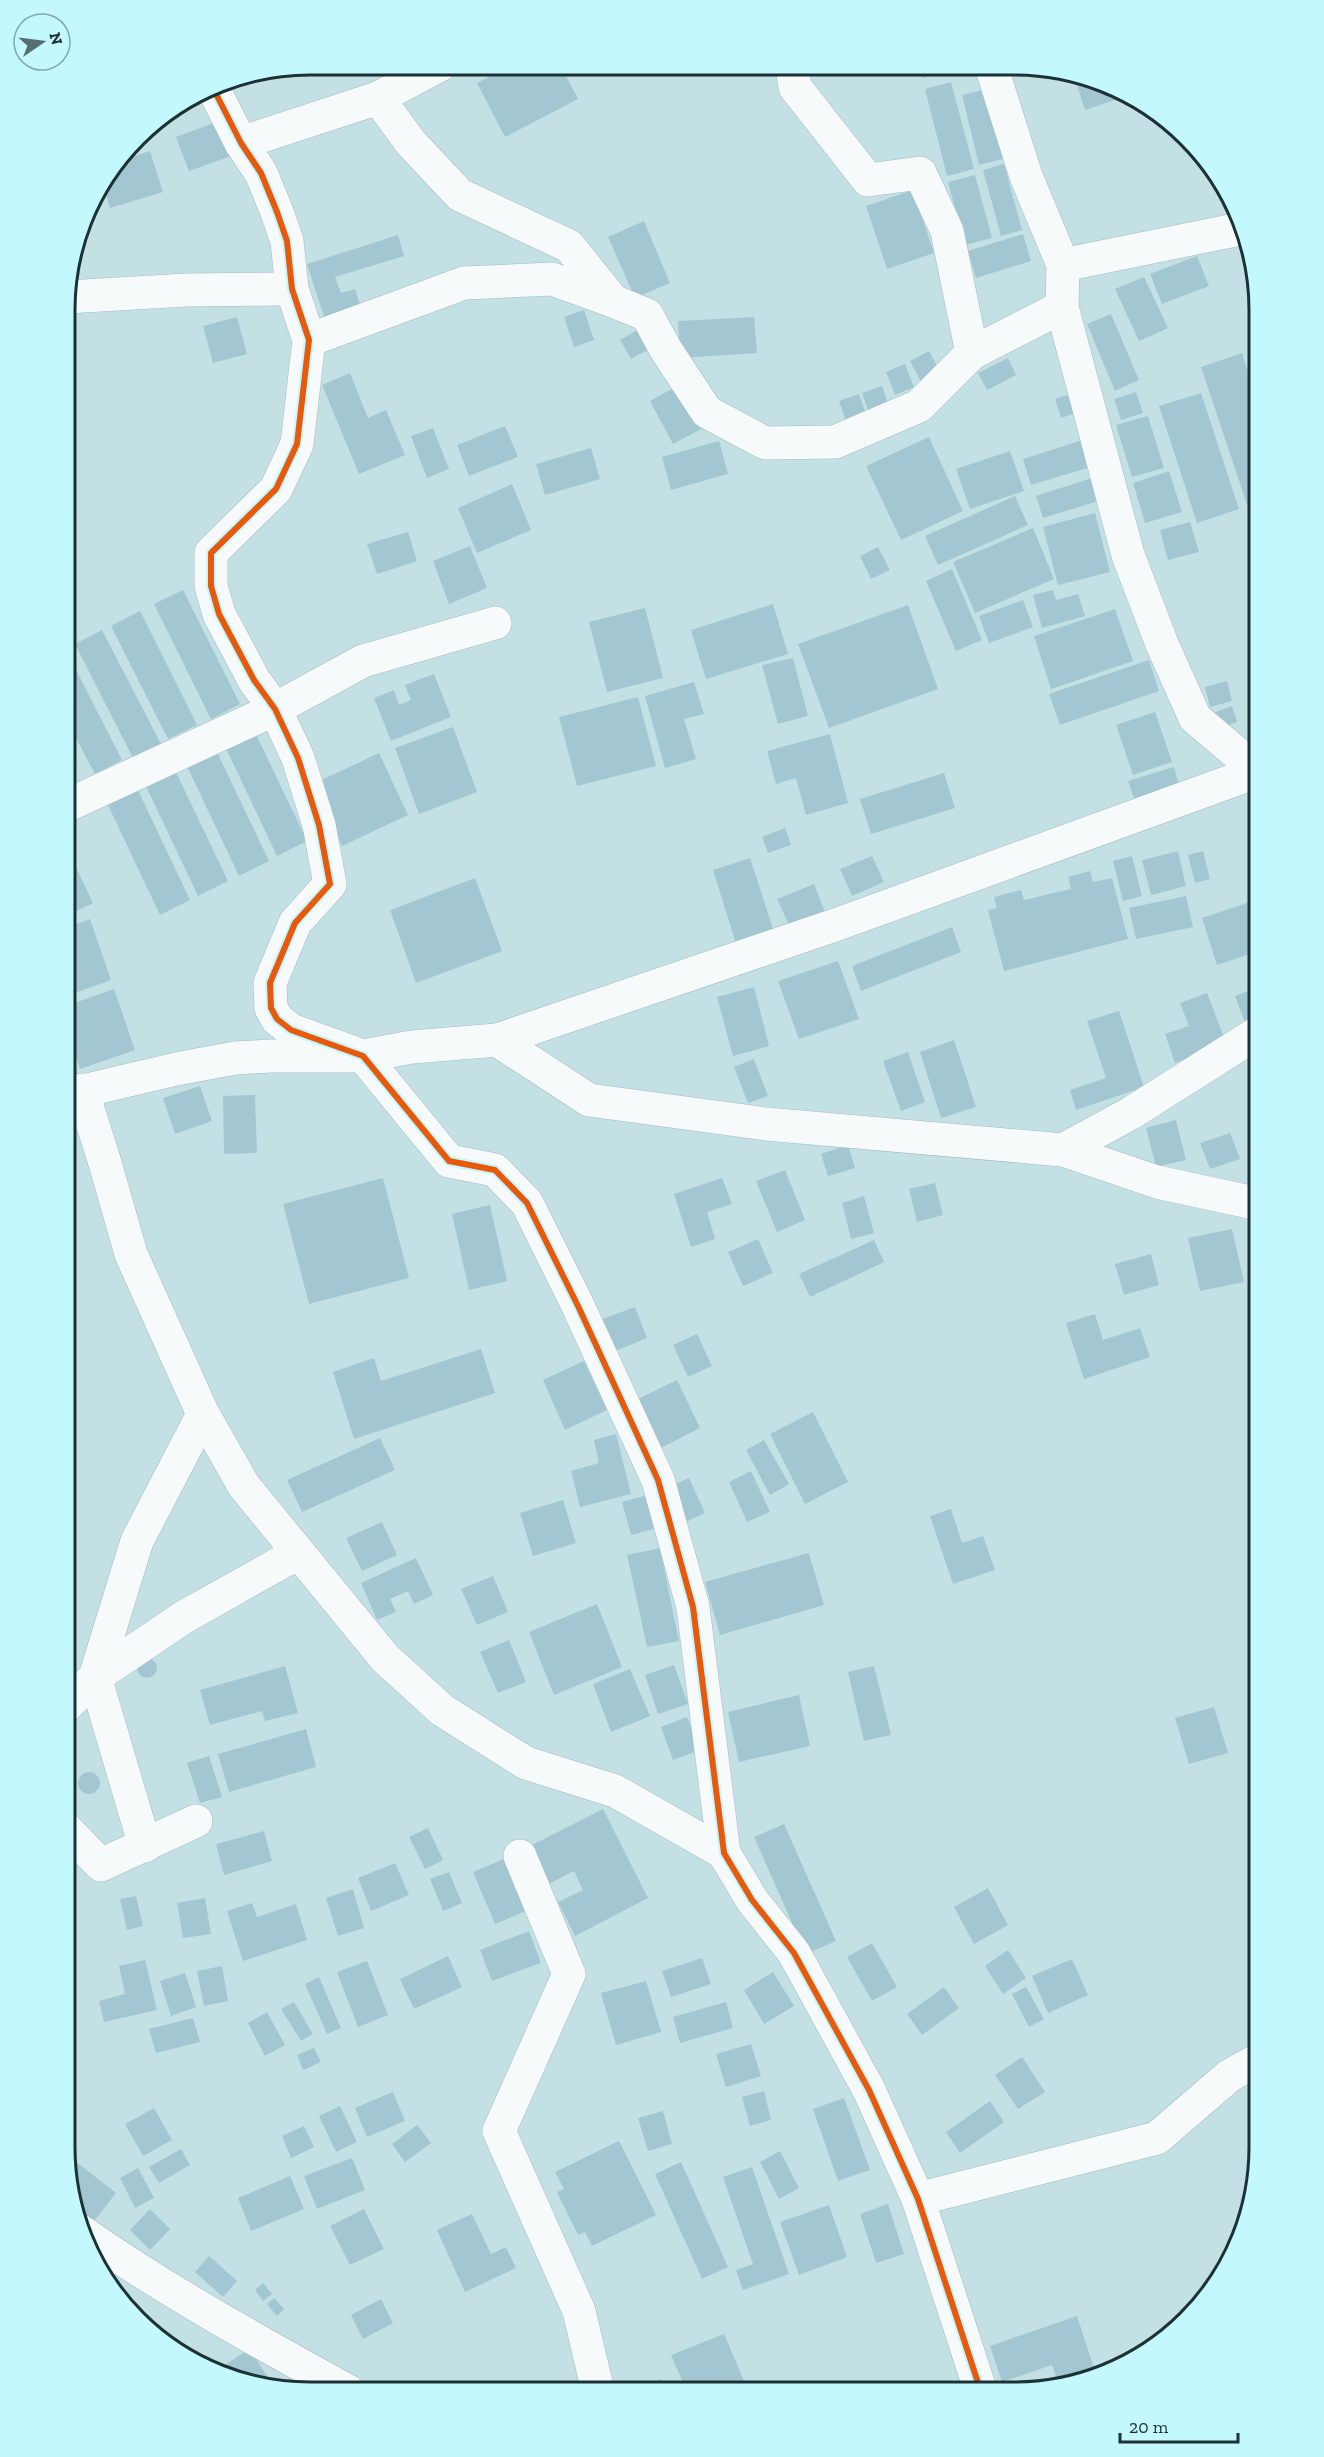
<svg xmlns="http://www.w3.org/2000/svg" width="1324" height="2457" viewBox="0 0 1324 2457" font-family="'Zilla Slab',serif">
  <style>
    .building { fill: #a3c7d2 }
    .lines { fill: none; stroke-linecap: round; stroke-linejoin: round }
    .minor-casing { stroke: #a5bbbe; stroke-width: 34 }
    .minor { stroke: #f6fafb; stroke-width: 33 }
    .cycleway-casing { stroke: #c3f8ff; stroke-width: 10 }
    .cycleway { stroke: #e8590c; stroke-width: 6 }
    .rim { fill: none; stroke: #1c3134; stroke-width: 3 }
  </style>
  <rect width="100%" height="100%" fill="#c3e0e4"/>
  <g class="building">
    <path d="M353,65H377L356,74Z"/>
    <path d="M510,66H561L578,99L505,137L477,83Z"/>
    <path d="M921,68H941L942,73L923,78Z"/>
    <path d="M1073,73L1122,90L1130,95L1085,110Z"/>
    <path d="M951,82L974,169L947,176L925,89Z"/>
    <path d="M986,89L1003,159L979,165L962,95Z"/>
    <path d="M219,121L231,156L189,171L176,137Z"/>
    <path d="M150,151L163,192L110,208L103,184L122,160Z"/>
    <path d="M1004,164L1022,230L1001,236L983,170Z"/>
    <path d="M975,175L992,238L965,245L948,182Z"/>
    <path d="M913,190L934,253L887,269L866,206Z"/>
    <path d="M644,221L670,283L635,298L608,237Z"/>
    <path d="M1023,234L1031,261L976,278L968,251Z"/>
    <path d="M398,235L404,256L335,277L341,293L355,289L361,308L325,320L307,264Z"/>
    <path d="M1197,256L1209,286L1162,304L1150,274Z"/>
    <path d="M1144,277L1168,328L1139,341L1115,289Z"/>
    <path d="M584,310L594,340L574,347L564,317Z"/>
    <path d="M1111,314L1139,380L1115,391L1087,324Z"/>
    <path d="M237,317L247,354L213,363L203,326Z"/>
    <path d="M754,317L757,353L680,358L678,321Z"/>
    <path d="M646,325L657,345L631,359L620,340Z"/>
    <path d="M1259,349V386L1248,353Z"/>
    <path d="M929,351L940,372L921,382L910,361Z"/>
    <path d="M1242,353L1259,405V527L1255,528L1201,367Z"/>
    <path d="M1008,358L1016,375L987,390L978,373Z"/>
    <path d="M905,364L914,387L895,395L886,372Z"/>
    <path d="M350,373L368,418L386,410L405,455L359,474L322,385Z"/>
    <path d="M679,385L703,428L673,444L650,401Z"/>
    <path d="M882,386L890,409L870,416L862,393Z"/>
    <path d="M1079,391L1085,410L1061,418L1055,399Z"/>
    <path d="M1136,392L1143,413L1121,420L1114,399Z"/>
    <path d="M1201,393L1239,509L1197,523L1159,406Z"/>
    <path d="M859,394L867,417L847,424L839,401Z"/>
    <path d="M1148,416L1164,468L1132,477L1116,425Z"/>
    <path d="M505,426L518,457L469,476L457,445Z"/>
    <path d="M433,428L449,469L427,478L411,436Z"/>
    <path d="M929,437L963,511L901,540L866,466Z"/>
    <path d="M1089,438L1097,465L1031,485L1023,459Z"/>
    <path d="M719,441L728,474L671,490L662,457Z"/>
    <path d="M591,448L600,479L545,495L536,464Z"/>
    <path d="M1010,451L1024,491L970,509L956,469Z"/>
    <path d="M1169,471L1182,512L1145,523L1133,483Z"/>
    <path d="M1098,476L1105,499L1043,518L1036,496Z"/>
    <path d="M512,484L531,530L477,553L458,508Z"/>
    <path d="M1015,496L1028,525L938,565L925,536Z"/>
    <path d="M1095,513L1110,572L1058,585L1043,527Z"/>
    <path d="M1190,522L1199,552L1168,560L1160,530Z"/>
    <path d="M1033,528L1054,579L975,613L953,562Z"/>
    <path d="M408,532L417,561L377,574L367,544Z"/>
    <path d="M470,546L487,588L449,604L433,561Z"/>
    <path d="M878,547L890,570L871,579L860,556Z"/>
    <path d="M952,569L982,640L956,651L926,581Z"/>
    <path d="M183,590L240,704L211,719L154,604Z"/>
    <path d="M1053,590L1056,600L1078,594L1085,616L1042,628L1033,595Z"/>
    <path d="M1023,600L1033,627L989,643L979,616Z"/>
    <path d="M773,604L788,654L706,679L691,630Z"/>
    <path d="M908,605L938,689L829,728L798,644Z"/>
    <path d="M645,608L663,678L607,692L589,622Z"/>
    <path d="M1115,609L1133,661L1051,689L1034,636Z"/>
    <path d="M140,611L197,725L168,739L111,626Z"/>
    <path d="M102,630L161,744L133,758L75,644Z"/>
    <path d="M66,650L122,760L95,774L66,719Z"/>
    <path d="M793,658L808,716L778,724L762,665Z"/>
    <path d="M1149,660L1159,691L1060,725L1049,694Z"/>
    <path d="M434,674L451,717L391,741L374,698L394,690L399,705L411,700L405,685Z"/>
    <path d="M1227,681L1232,701L1210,707L1205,687Z"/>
    <path d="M694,682L704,714L684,719L696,759L665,768L645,696Z"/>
    <path d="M638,697L656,766L577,786L559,717Z"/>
    <path d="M1232,706L1237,722L1218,728L1213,713Z"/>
    <path d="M1155,712L1172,762L1133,775L1116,725Z"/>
    <path d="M453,727L477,792L419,814L395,748Z"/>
    <path d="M253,728L307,841L277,856L223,742Z"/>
    <path d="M830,734L848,803L806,815L796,778L776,784L767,751Z"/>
    <path d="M215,748L269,861L239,876L185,762Z"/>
    <path d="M379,753L408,815L342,846L313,784Z"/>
    <path d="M1174,767L1180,789L1136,804L1128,781Z"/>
    <path d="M174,768L228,881L198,896L144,782Z"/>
    <path d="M944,773L955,808L871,834L860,799Z"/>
    <path d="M136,786L190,900L160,915L106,801Z"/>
    <path d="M785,828L791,845L768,853L762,837Z"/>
    <path d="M1178,851L1186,886L1151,895L1142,860Z"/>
    <path d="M1203,851L1210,879L1195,883L1188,855Z"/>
    <path d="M872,856L884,882L852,896L840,869Z"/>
    <path d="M1132,856L1142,896L1123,901L1113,861Z"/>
    <path d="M750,858L776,938L738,950L713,870Z"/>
    <path d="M75,865L93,903L66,916V870Z"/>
    <path d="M1090,871L1093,882L1112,878L1128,939L1004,971L988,910L997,908L994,897L1021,890L1024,900L1071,889L1068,877Z"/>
    <path d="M475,878L502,951L416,983L390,910Z"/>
    <path d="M814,884L825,912L790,927L777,899Z"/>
    <path d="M1186,896L1193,927L1136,939L1129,908Z"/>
    <path d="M1259,899V951L1217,965L1202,918Z"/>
    <path d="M90,919L111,980L66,996V928Z"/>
    <path d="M952,927L961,952L861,991L852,966Z"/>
    <path d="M838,961L859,1019L799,1039L778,981Z"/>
    <path d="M754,987L769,1046L733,1056L717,997Z"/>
    <path d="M1259,987V1020L1246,1025L1235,996Z"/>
    <path d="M114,989L135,1050L80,1069L66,1028V1006Z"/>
    <path d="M1207,993L1227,1045L1175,1063L1165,1034L1189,1026L1180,1003Z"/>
    <path d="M1119,1011L1144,1087L1076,1110L1070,1090L1106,1078L1087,1021Z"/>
    <path d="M954,1040L976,1107L941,1118L920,1052Z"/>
    <path d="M908,1052L925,1102L901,1111L883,1061Z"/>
    <path d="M754,1059L768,1096L748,1103L734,1067Z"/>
    <path d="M200,1086L212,1121L175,1134L163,1098Z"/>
    <path d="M255,1095L257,1153L224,1154L223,1096Z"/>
    <path d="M1176,1120L1186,1160L1156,1167L1146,1128Z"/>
    <path d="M1230,1133L1240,1159L1210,1169L1200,1143Z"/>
    <path d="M848,1145L855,1168L828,1176L821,1154Z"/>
    <path d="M785,1170L805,1220L777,1232L756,1181Z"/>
    <path d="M383,1178L409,1278L309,1304L283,1204Z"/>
    <path d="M722,1178L732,1204L707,1212L715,1239L691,1247L674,1194Z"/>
    <path d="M935,1183L943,1215L917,1222L909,1189Z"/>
    <path d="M864,1196L874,1233L851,1239L842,1203Z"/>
    <path d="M490,1205L507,1281L469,1290L452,1214Z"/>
    <path d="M1232,1229L1244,1282L1200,1291L1188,1238Z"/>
    <path d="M758,1239L773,1273L743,1286L728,1252Z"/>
    <path d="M874,1240L884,1262L810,1297L799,1274Z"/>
    <path d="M1151,1254L1159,1285L1124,1295L1115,1264Z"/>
    <path d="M635,1307L647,1338L610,1353L597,1321Z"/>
    <path d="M1095,1314L1103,1340L1140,1328L1150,1357L1084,1379L1066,1323Z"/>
    <path d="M697,1334L712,1366L688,1377L673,1345Z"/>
    <path d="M481,1349L495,1393L354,1439L333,1372L374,1358L381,1381Z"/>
    <path d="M584,1361L607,1410L565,1430L543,1380Z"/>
    <path d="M677,1380L700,1428L659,1449L636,1400Z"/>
    <path d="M1259,1397V1435H1258L1249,1400Z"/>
    <path d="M813,1412L848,1482L805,1504L770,1434Z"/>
    <path d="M616,1434L631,1494L580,1507L571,1471L599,1463L594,1440Z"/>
    <path d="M380,1438L395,1470L302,1512L287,1480Z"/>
    <path d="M764,1440L789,1484L770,1495L746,1450Z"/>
    <path d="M751,1471L770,1512L747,1522L729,1482Z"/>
    <path d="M689,1478L705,1513L683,1523L667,1488Z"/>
    <path d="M648,1495L657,1528L631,1535L622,1502Z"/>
    <path d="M563,1500L576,1543L533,1556L520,1513Z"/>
    <path d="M951,1509L962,1543L983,1536L995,1570L953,1584L930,1516Z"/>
    <path d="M382,1522L397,1555L362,1571L346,1538Z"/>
    <path d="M660,1548L679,1641L647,1647L627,1555Z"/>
    <path d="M809,1553L824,1605L720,1635L705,1582Z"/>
    <path d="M416,1558L433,1595L414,1604L408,1591L390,1599L396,1612L377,1620L361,1583Z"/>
    <path d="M493,1576L508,1612L477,1625L461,1589Z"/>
    <path d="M597,1604L622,1667L554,1695L529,1632Z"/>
    <path d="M509,1640L526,1682L498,1693L480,1652Z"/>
    <circle cx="147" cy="1668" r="10"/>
    <path d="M674,1665L688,1704L658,1714L645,1675Z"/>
    <path d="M285,1666L298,1713L265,1721L262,1711L210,1725L200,1690Z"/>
    <path d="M874,1666L891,1735L864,1741L848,1672Z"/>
    <path d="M630,1669L650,1716L611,1732L593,1684Z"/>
    <path d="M799,1695L810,1746L739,1762L728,1712Z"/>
    <path d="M1214,1707L1228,1753L1189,1764L1175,1718Z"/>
    <path d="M687,1717L700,1750L673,1760L661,1727Z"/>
    <path d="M306,1729L316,1767L229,1792L218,1754Z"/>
    <path d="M209,1756L222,1797L200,1803L187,1763Z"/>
    <circle cx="89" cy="1783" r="11"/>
    <path d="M603,1809L648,1898L575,1936L558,1902L583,1890L574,1871L549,1884L530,1846Z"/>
    <path d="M784,1824L836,1941L806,1954L754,1837Z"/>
    <path d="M428,1828L443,1860L425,1869L409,1837Z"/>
    <path d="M264,1831L272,1861L224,1875L216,1844Z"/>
    <path d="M511,1856L533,1908L495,1924L473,1872Z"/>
    <path d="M395,1863L409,1895L371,1911L358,1878Z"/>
    <path d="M449,1872L462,1903L443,1911L430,1879Z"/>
    <path d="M988,1888L1008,1925L974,1944L954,1907Z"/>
    <path d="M353,1889L364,1928L338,1936L326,1898Z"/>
    <path d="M136,1896L143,1926L127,1930L120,1899Z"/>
    <path d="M205,1898L211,1934L183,1938L177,1903Z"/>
    <path d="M252,1903L257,1917L296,1904L307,1940L243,1961L227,1911Z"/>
    <path d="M529,1931L541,1963L492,1981L480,1950Z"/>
    <path d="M872,1943L897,1987L872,2001L847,1957Z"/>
    <path d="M1008,1950L1026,1978L1003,1994L985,1966Z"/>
    <path d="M448,1956L462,1987L414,2009L400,1979Z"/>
    <path d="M702,1958L711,1984L671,1997L662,1971Z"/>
    <path d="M1072,1959L1088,1995L1048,2013L1032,1976Z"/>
    <path d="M145,1960L157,2010L104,2022L99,2001L125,1994L119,1966Z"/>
    <path d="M367,1961L388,2015L358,2027L337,1972Z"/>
    <path d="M222,1966L228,2001L204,2006L197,1971Z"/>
    <path d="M773,1972L794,2006L764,2024L744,1990Z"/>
    <path d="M185,1973L196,2007L171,2016L160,1981Z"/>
    <path d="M319,1977L341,2028L327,2034L305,1984Z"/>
    <path d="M646,1981L661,2032L616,2045L601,1993Z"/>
    <path d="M944,1987L959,2008L922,2035L907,2014Z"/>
    <path d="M1026,1987L1044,2019L1029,2027L1012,1994Z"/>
    <path d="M65,1999L69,2014L65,2016Z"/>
    <path d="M294,2002L313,2034L301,2041L281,2009Z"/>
    <path d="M726,2002L733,2028L680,2043L673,2017Z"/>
    <path d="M267,2012L285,2045L265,2056L248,2023Z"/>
    <path d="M193,2018L200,2042L156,2053L149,2029Z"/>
    <path d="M751,2044L761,2076L726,2087L716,2054Z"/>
    <path d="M314,2048L321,2062L303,2070L297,2055Z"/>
    <path d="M1022,2057L1045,2092L1018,2109L995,2075Z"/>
    <path d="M764,2091L771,2120L750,2126L742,2097Z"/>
    <path d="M393,2092L405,2121L367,2137L355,2108Z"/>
    <path d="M844,2098L870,2170L838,2181L813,2109Z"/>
    <path d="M990,2101L1004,2122L960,2153L946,2132Z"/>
    <path d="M340,2106L357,2142L336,2152L319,2116Z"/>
    <path d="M154,2108L172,2140L143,2156L125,2124Z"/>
    <path d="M663,2111L672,2144L648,2151L638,2118Z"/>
    <path d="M417,2125L431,2143L405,2162L392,2144Z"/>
    <path d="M304,2126L314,2147L291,2158L282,2136Z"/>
    <path d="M619,2141L656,2215L592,2246L585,2232L578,2235L557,2192L564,2189L555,2172Z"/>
    <path d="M181,2149L190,2165L159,2183L149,2167Z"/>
    <path d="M780,2151L799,2188L779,2199L760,2162Z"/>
    <path d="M66,2154L116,2193L91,2225L75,2212Z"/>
    <path d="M352,2158L365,2190L317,2209L304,2176Z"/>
    <path d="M681,2162L728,2267L702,2279L655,2174Z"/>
    <path d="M752,2167L789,2274L743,2290L736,2270L753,2264L723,2177Z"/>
    <path d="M138,2168L154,2198L135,2208L120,2178Z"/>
    <path d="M290,2176L304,2209L251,2231L238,2198Z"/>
    <path d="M888,2204L904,2254L876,2263L860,2214Z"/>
    <path d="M829,2205L847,2257L799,2275L780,2222Z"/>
    <path d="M150,2209L170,2229L150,2250L130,2230Z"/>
    <path d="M364,2209L384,2249L350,2265L330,2226Z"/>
    <path d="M472,2214L491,2254L506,2247L516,2268L465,2292L437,2230Z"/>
    <path d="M209,2256L237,2281L223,2297L195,2272Z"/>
    <path d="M1232,2256L1229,2261L1223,2272L1220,2260Z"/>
    <path d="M263,2283L272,2294L263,2301L255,2290Z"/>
    <path d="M274,2298L284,2309L277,2316L267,2304Z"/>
    <path d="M381,2299L393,2323L363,2339L351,2315Z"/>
    <path d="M131,2300L148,2330L147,2331L124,2304Z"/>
    <path d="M1077,2316L1097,2377L1059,2385L1052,2365L1002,2382L990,2346Z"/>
    <path d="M724,2334L749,2392H687L671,2355Z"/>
    <path d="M250,2349L271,2382L264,2387L213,2372Z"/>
    <path d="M662,2379L667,2391H637L636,2390Z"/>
    <path d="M1033,2382L1036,2389L1010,2392Z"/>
  </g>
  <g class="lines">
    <defs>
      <g id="minor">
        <path d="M792,67L795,87L868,180L920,173L947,231L972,353"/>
        <path d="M992,69L1026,176L1063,265L1062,307L1128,555L1162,644L1195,718L1259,772"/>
        <path d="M212,86L241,143L261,173L277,212L287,241L292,289L309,340L297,444L276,489L211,553V586L219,614L254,680L275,709L298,758L319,825L330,884L295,923L270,983L271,1008L277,1019L291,1030L363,1056L449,1161L495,1170L527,1203L578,1306L658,1480L693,1607L724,1853L752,1900L794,1953L869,2090L918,2199L981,2392"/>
        <path d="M378,98L411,143L460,195L569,246L613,301L647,315L666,350L707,412L765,443L835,442L919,406L972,353L1062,307"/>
        <path d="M241,143L378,98L440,65"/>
        <path d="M1063,265L1245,228"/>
        <path d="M67,297L186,290L292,289"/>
        <path d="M309,340L464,283L552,279L613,301"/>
        <path d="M66,806L275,709L363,661L495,623"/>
        <path d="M497,1040L589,1100L766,1124L1063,1150L1157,1182L1259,1204"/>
        <path d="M82,1090L105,1163L131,1254L203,1414L244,1486L385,1658L442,1710L526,1763L615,1791L724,1853"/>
        <path d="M66,1095L176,1069L235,1058L271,1056H363L412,1047L497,1040L838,924L1259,771"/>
        <path d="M1063,1150L1131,1113L1259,1032"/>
        <path d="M65,1707L95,1677L184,1617L298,1553"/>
        <path d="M65,1828L101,1865L196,1821"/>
        <path d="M145,1846L95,1677L137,1541L203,1414"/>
        <path d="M520,1856L569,1974L499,2131L579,2311L598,2391"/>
        <path d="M918,2199L1157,2138L1229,2076L1259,2059"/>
        <path d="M79,2230C165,2290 257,2341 348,2391"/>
      </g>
    </defs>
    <use href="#minor" class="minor-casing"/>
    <use href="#minor" class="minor"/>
    <defs>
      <path id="cycleway" d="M212,86L241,143L261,173L277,212L287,241L292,289L309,340L297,444L276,489L211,553V586L219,614L254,680L275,709L298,758L319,825L330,884L295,923L270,983L271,1008L277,1019L291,1030L363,1056L449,1161L495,1170L527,1203L578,1306L658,1480L693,1607L724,1853L752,1900L794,1953L869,2090L918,2199L981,2392"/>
    </defs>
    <use href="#cycleway" class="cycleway-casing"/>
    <use href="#cycleway" class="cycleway"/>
  </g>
  <path d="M0 0H1324V2457H0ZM310 75H1014A235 235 0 0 1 1249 310V2147A235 235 0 0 1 1014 2382H310A235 235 0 0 1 75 2147V310A235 235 0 0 1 310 75Z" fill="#c3f8ff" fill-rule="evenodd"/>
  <path class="rim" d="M310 75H1014A235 235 0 0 1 1249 310V2147A235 235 0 0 1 1014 2382H310A235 235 0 0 1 75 2147V310A235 235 0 0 1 310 75Z"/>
  <g transform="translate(42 42) rotate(76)"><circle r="28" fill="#c3f8ff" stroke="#80a8ae" stroke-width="1.5"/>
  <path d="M0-4.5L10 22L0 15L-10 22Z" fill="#566e72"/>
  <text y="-9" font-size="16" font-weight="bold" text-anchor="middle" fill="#1c3134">N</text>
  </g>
  <path d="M1120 2433v9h118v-9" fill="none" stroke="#1c3134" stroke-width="3"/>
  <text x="1129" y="2433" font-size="18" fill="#1c3134" stroke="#c3f8ff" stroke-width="4.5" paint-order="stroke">20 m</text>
</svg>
